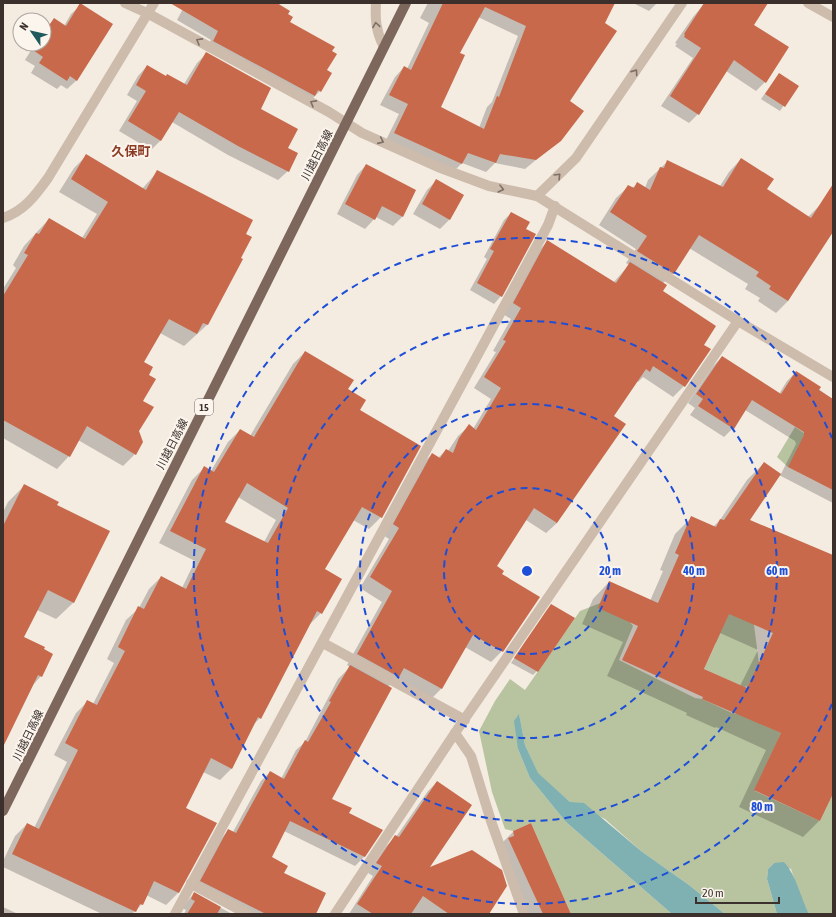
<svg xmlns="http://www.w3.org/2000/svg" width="836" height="917" viewBox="0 0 836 917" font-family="'Asap Condensed','Noto Sans JP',sans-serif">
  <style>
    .green { fill: #b8c4a0 }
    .water { fill: #7fb0b2 }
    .shadow { fill: #0003; fill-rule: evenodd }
    .building { fill: #c8694b; fill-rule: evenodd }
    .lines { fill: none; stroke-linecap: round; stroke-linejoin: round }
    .service { stroke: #cdbbac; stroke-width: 10 }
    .minor { stroke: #cdbbac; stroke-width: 10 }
    .tertiary { stroke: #cdbbac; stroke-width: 10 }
    .primary { stroke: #7d675c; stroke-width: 10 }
    .oneway { stroke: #7d6f65 }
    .ring { fill: none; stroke: #1d4ed8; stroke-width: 2; stroke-dasharray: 7 5 }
    .labels { text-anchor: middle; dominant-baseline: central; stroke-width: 4; stroke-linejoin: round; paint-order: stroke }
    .shield { fill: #fbf5ee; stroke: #756b66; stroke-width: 1 }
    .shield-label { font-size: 10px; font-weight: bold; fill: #3b302b }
    .street-label { font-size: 11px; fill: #3b302b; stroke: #fbf5ee }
    .quarter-label { font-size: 13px; font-weight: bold; fill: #8c3b22; stroke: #fbf5ee }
    .centre { fill: #1d4ed8; stroke: #fbf5ee; stroke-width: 2 }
    .ring-label { font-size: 12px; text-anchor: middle; font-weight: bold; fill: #1d4ed8; stroke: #fbf5ee; stroke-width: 4; stroke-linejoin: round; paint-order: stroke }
  </style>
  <rect width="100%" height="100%" fill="#f4ebe1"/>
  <g class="green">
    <path d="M795,427L833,453L788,467L777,457Z"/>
    <path d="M603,602L623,613L633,626L619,660L695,698L702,699L732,713L742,715L781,733L755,791L820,821L833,794V914H809L802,901L791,869L774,863L768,869L767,879L777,914H725L689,885L641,851L605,819L570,802L538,774L525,745L519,715L518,749L530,778L566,822L672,914H571L531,823L513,831L505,829L492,792L479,731L495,701L510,679L525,690L580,611Z"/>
    <path d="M760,611L754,625L759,663L748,686L744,687L704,669L716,643L685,629L689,617Z"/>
  </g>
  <g class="water">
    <path d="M519,714L525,745L538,773L570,802L584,803L641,851L689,885L725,914H672L566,822L530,778L518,749L514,721Z"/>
    <path d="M784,862C797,876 800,897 809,914H777L767,879L768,869L774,863Z"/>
  </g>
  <g class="shadow">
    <path d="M186,3H280L279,6L286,14L288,22L331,51L320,91L312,99L205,50L211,40L177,20Z"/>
    <path d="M428,3H614L568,101L560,140L525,169L495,163L486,172L462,163L452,173L385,142L399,114L380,105L395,77L404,67L407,69L429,23L420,18ZM478,17L518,36L492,102L487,107L479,128L440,107L459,53Z"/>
    <path d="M633,3H657L649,11Z"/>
    <path d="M705,3H752L753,26L765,82L756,91L726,71L698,114L689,123L661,106L693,58L675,46L677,44L675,43L693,17Z"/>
    <path d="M81,5L77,80L67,89L61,85L57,89L31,73L35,66L25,60L35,44H44V30L54,20L64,26L71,14Z"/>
    <path d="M206,54L260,110L287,148L288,171L278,180L228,155L172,122L161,140L151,150L119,131L137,101L127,95L138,76L147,66L165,77L184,84L197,63Z"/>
    <path d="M779,74L797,86L780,111L761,99Z"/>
    <path d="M86,156L142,189L158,171L245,234L239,258L242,260L207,325L184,346L160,333L143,363L147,375L135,454L123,466L78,440L69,456L57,469L3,438V289L16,268L13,265L24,246L49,219L82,238L97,214L59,192L74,168Z"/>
    <path d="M741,159L766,190L808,217L821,204L833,211V230L788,301L776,313L758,301L760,298L745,289L748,284L689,248L674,273L663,283L662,292L702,345L709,349L684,386L673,397L643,377L638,382L637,381L613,416L557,523L546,533L526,520L495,567L501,574L502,651L491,662L465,647L441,689L430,700L395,679L388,687L331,799L348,814L382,830L364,857L355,866L284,831L270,858L315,914H237L192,890L220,839L229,830L233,832L261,781L270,772L281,779L296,750L305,742L338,679L350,667L347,665L382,602L360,588L389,539L383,535L421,465L432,454L438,458L446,450L448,451L458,436L469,426L473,429L491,399L474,388L496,352L493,351L511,319L503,314L537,252L548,241L613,283L629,265L626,263L636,249L599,225L616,198L629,186L632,188L638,183L645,188L648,180L667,162L720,186L729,172Z"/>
    <path d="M366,165L415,191L402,217L393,226L376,217L365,229L337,214L357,175Z"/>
    <path d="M436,181L462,196L449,220L440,229L413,214L427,190Z"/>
    <path d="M511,213L525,229L501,296L494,304L470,290L487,259L484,257L504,220Z"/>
    <path d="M305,352L347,390L359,410L381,517L369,529L353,520L324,569L321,613L309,625L260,718L254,724L232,768L220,780L203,772L184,808L215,824L178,893L166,905L146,895L142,904L132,914H102L3,867V861L15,836L27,824L34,828L67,762L54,755L76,713L88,701L93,704L114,663L107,659L126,620L139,608L149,589L161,577L182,588L195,561L159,543L192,480L204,468L211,471L228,442L240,430L250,436L293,364ZM238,497L276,520L264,542L224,522Z"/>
    <path d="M722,357L779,394L787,381L796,372L833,400V503L779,475L749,520L833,556V792L819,821L803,837L739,807L766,750L716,727L715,728L686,715L687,713L607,676L623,642L582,624L593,599L609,582L650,601L663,571L660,570L675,534L692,517L713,527L720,520L747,480L764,463L781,474L796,444L795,441L745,410L733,428L724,437L690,415L695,408L688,403L713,366ZM720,633L758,650L740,686L703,669Z"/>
    <path d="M25,485L56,506L109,531L73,603L56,619L37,610L23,637L41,676L33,685L3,746V512L8,502Z"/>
    <path d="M547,610L537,671L533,675L511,663Z"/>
    <path d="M437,782L427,870L488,914H349L373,876L368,873L386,846L396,837L428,791Z"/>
    <path d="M513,832L570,914H527L503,842Z"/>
    <path d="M194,893L232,914H184L186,910L182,908Z"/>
    <path d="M3,907L18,914H3Z"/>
  </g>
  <g class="building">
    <path d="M80,3L113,24L77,81L70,76L67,81L39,63L43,57L33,50L37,44H44V33L54,18L66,26Z"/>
    <path d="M170,3H277L290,11L288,14L293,17L290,22L335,47L332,51L337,54L327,70L332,73L321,92L318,90L315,96L213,41L218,31Z"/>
    <path d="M443,3H615L605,23L617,31L570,101L584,111L561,141L536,160L500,154L496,163L468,153L462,164L394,133L408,104L389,95L404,66L411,70ZM485,7L526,26L499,97L497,96L484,129L441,107L465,55L460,53Z"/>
    <path d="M704,3H768L754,25L789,47L766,83L734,60L699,115L670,96L701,48L684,37L685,35L684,34Z"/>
    <path d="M206,52L271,88L261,109L298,129L288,148L298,153L289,172L238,146L179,112L161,141L128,121L146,91L136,85L147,65L166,76L167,74L187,85Z"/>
    <path d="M779,73L799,86L785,107L765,94Z"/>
    <path d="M86,154L146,190L157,170L253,220L246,234L252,237L241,258L243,259L208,325L203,323L197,334L169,319L144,362L153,367L149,375L156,379L143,401L154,407L139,431L143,442L136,455L87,426L70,457L3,420V296L28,255L24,253L36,233L39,234L49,218L85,239L108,202L71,179Z"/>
    <path d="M741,158L774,179L767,189L811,218L833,184V232L788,301L769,289L771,286L756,276L759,272L699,235L674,274L637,251L647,236L610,212L628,185L634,188L637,182L650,190L660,167L664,168L667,160L723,187Z"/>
    <path d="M366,164L416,190L403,217L382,206L375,220L345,204Z"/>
    <path d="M436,179L464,195L450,220L422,204Z"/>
    <path d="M511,212L530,222L526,229L536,234L502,297L477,283L494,251L490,249Z"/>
    <path d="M547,240L616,283L630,262L667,285L663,291L716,326L704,345L711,349L685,387L653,366L650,372L646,369L614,416L626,424L557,523L534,508L497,566L504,571L502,574L540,597L503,652L473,635L442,689L404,668L399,677L357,654L392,591L370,577L399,528L393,524L432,453L440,458L446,449L453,453L459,438L469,424L476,430L501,388L484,377L506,341L503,340L521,308L513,303Z"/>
    <path d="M305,351L354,380L348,389L366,400L360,410L421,446L382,518L362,507L325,569L342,579L322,614L317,611L261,719L258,717L232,769L211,758L186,808L217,823L179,893L154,881L143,905L140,904L136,912L12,854L27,823L39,829L78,750L65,743L87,700L97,705L125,651L118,647L138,606L144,609L161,576L186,589L206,549L170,531L204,466L214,472L240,429L254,437ZM247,483L288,508L268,543L225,522Z"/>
    <path d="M722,356L781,394L796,371L821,387L819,390L833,399V490L788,467L804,435V432L752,400L734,429L698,406L703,399L696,394Z"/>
    <path d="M764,462L781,474L750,520L833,555V794L820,821L754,790L781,733L702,699L703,697L622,660L638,626L598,608L609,581L658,603L679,555L675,553L691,516L716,527L720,519L724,520ZM729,614L773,633L747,688L704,669Z"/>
    <path d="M24,484L59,502L57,505L110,531L74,603L48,590L24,637L45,647L44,649L53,654L42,677L38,675L3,747V526Z"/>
    <path d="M551,604L575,618L538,672L514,658Z"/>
    <path d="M350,665L392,688L332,799L352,808L349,813L383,830L365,857L290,821L272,857L288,866L284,873L326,893L316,914H266L200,881L228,829L236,833L270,771L284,779L305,740L308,742L331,702L329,701Z"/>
    <path d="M437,781L472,805L430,867L472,850L502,870L507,886L489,914H449L423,896L411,914H373L357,904L382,866L376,863L395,835L399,837Z"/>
    <path d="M531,823L571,914H543L508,838L514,836L513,831Z"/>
    <path d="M194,892L221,907L217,914H187L195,901L191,899Z"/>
  </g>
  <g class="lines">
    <path class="service" d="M191,883L248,914"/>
    <g class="minor">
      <path d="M125,3L147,13L329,112L362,133L438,167L489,186L537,196L576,158L682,3"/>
      <path d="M376,3C375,19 376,31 383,45"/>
      <path d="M537,196L738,321L833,377"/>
      <path d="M323,643L465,720"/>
      <path d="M175,914L548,225L555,206"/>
      <path d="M335,914L455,733"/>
      <path d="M524,914L491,821L471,756L455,733L738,321"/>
    </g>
    <g class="tertiary">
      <path d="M808,3L833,17"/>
      <path d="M3,218C24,211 35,196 48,178L154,3"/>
    </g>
    <path class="primary" d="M3,811L406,3"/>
  </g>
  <defs><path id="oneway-chevron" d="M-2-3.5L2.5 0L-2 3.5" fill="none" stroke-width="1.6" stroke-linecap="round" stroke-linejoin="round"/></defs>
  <g class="oneway">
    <use href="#oneway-chevron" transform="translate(376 25) rotate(-99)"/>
    <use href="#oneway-chevron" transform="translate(199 41) rotate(-151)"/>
    <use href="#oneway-chevron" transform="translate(635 72) rotate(-55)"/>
    <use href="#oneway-chevron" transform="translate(313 103) rotate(-151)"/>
    <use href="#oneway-chevron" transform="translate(381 141) rotate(24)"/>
    <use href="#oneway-chevron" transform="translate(558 176) rotate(-45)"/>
    <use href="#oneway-chevron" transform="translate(501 189) rotate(14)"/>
  </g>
  <g class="ring">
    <circle cx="527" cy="571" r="83"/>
    <circle cx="527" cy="571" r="167"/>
    <circle cx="527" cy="571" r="250"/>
    <path d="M832 704A333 333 0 1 1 832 438"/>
  </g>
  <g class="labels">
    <rect class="shield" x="195" y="399" width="18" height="16" rx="3"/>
    <g class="shield-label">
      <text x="204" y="407">15</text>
    </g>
    <g class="street-label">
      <text transform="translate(317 155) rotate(-63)">川越日高線</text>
      <text transform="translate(172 444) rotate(-63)">川越日高線</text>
      <text transform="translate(28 735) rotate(-64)">川越日高線</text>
    </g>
    <g class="quarter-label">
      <text x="131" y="151">久保町</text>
    </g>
  </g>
  <circle cx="527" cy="571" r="6" class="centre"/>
  <g class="ring-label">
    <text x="610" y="575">20 m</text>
    <text x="694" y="575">40 m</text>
    <text x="777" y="575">60 m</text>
    <text x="762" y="811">80 m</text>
  </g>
  <rect width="836" height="917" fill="none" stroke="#3b302b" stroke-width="8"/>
  <g transform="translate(32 32) rotate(304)"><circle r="19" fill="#fbf5ee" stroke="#aea6a0"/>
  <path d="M0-3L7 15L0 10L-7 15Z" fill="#1f5a5e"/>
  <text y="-6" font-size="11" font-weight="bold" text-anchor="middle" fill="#3b302b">N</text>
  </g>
  <path d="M696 897v6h83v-6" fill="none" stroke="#3b302b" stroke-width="2"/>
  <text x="702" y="897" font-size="12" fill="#3b302b" stroke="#fbf5ee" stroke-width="3" paint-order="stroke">20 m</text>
</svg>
